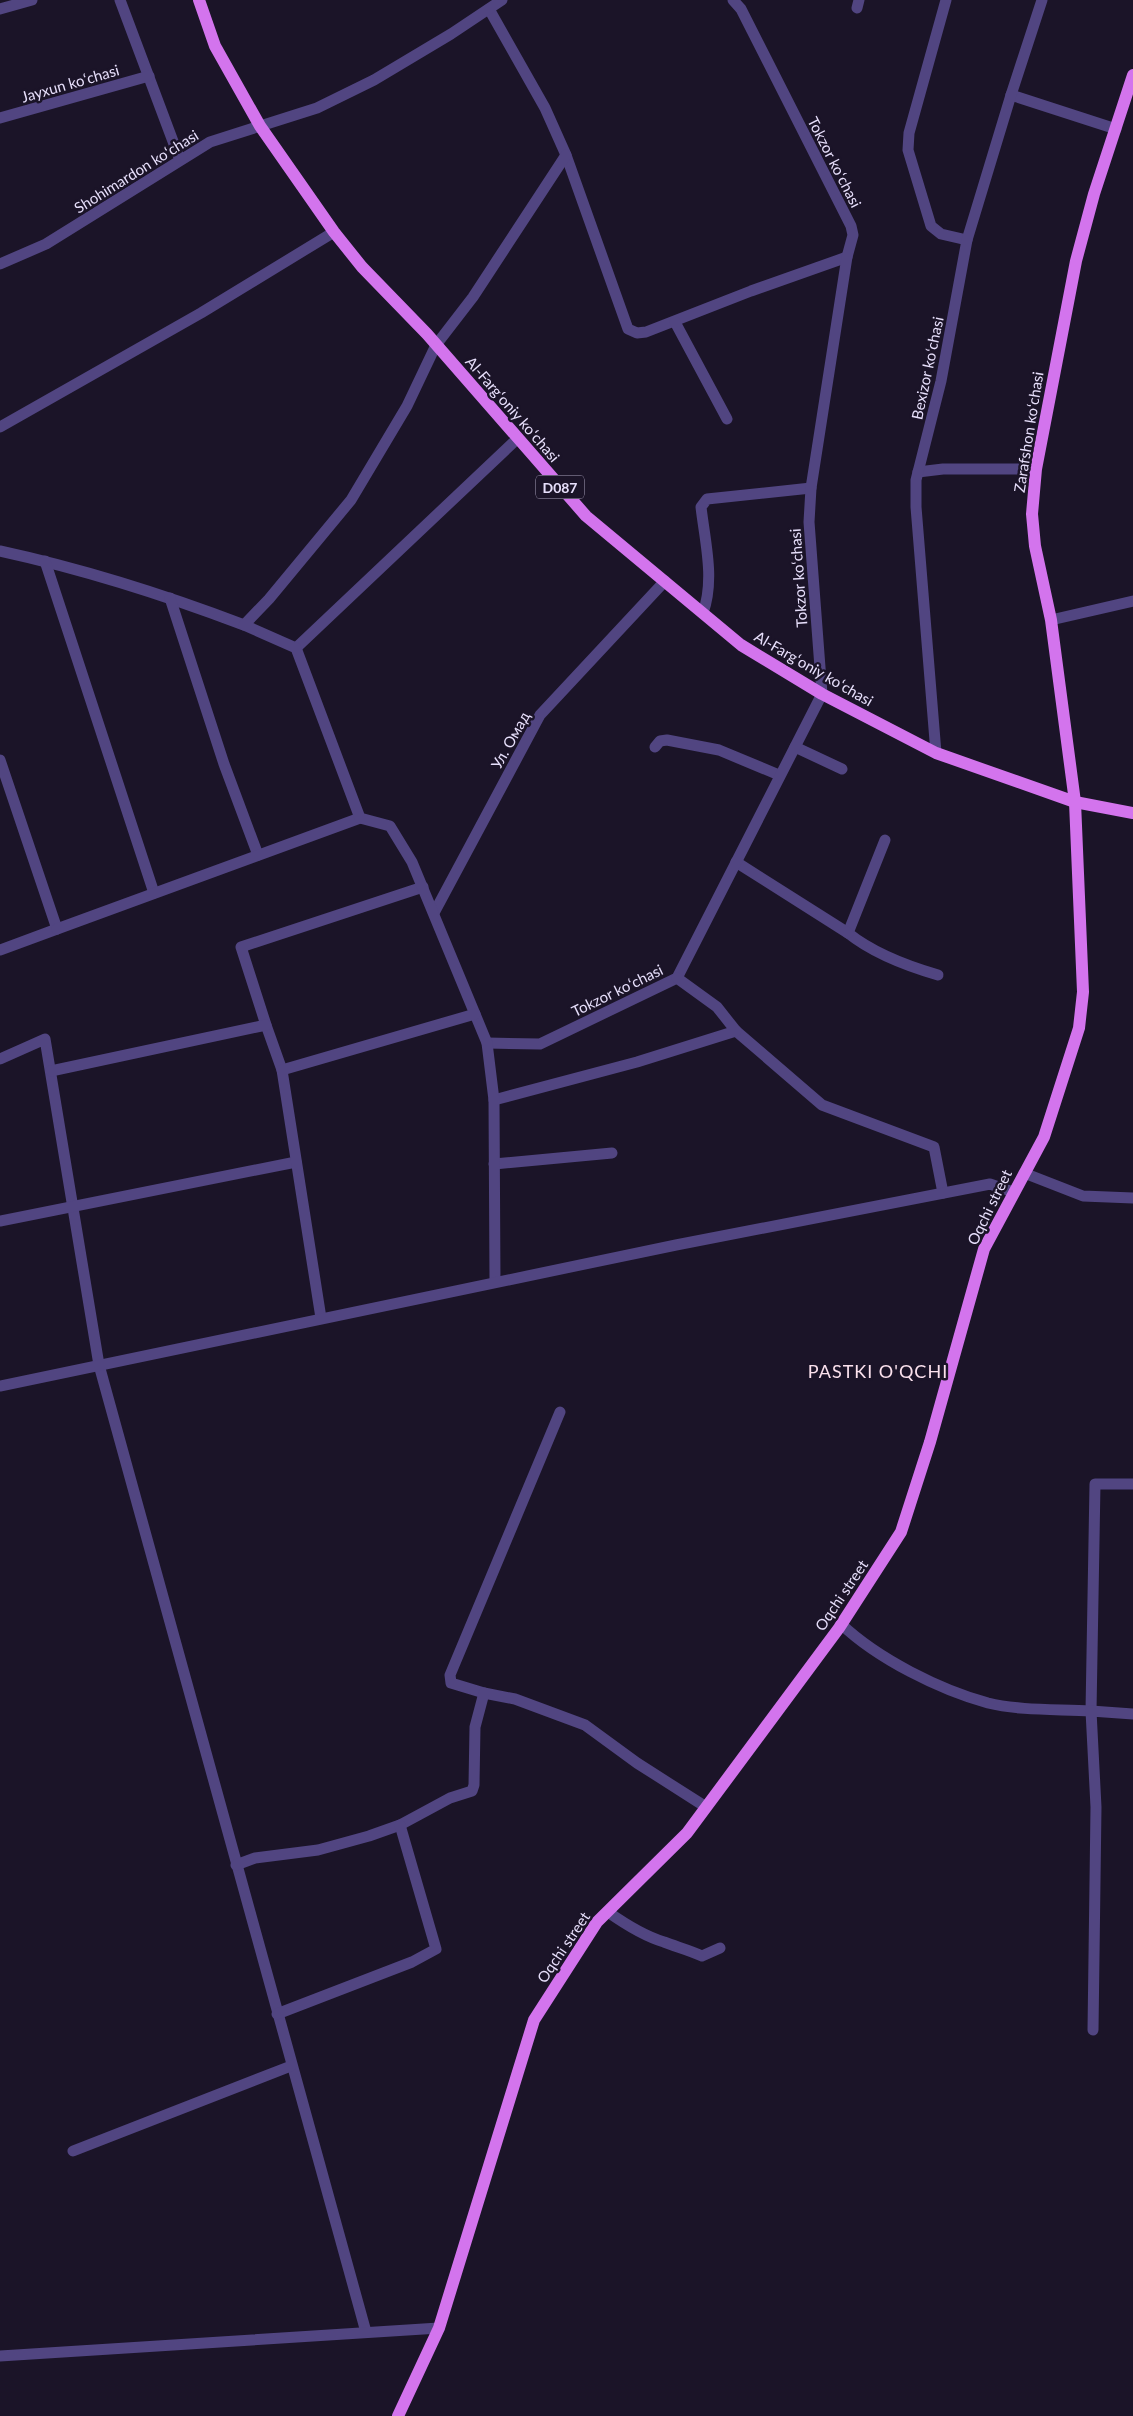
<svg xmlns="http://www.w3.org/2000/svg" width="1133" height="2416" viewBox="0 0 1133 2416" font-family="Lato,sans-serif">
  <style>
    .lines { fill: none; stroke-linecap: round; stroke-linejoin: round }
    .minor { stroke: #514581; stroke-width: 11 }
    .major { stroke: #d374ed; stroke-width: 12 }
    .labels { text-anchor: middle; dominant-baseline: central; stroke-width: 5; stroke-linejoin: round; paint-order: stroke }
    .shield { fill: #1b1428; stroke: #aaa2bc; stroke-width: 1 }
    .shield-label { font-size: 14px; font-weight: bold; fill: #e7dffb }
    .street-label { font-size: 15px; fill: #e7dffb; stroke: #1b1428 }
    .quarter-label { font-size: 18px; letter-spacing: 1px; fill: #fbe1ed; stroke: #1b1428 }
  </style>
  <rect width="100%" height="100%" fill="#1b1428"/>
  <g class="lines">
    <g class="minor">
      <path d="M120,0L180,160"/>
      <path d="M946,0L909,133L908,150L931,226L941,234L967,240"/>
      <path d="M857,8L859,0"/>
      <path d="M0,9L32,0"/>
      <path d="M489,9L545,108L566,155L628,329L637,333L646,332L751,291L847,257"/>
      <path d="M1011,95L1116,129"/>
      <path d="M0,118L149,76"/>
      <path d="M0,264L46,244L210,142L317,108L374,80L451,34L502,0"/>
      <path d="M675,322L727,419"/>
      <path d="M0,427L201,313L334,232"/>
      <path d="M918,472L943,469H1036"/>
      <path d="M0,551C83,569 165,595 244,625"/>
      <path d="M45,561L154,893"/>
      <path d="M170,598L224,764L258,855"/>
      <path d="M703,613C715,579 705,542 701,507L707,499L811,488"/>
      <path d="M1051,620L1133,601"/>
      <path d="M296,648L518,438"/>
      <path d="M655,747L660,741L667,740L719,750L779,775"/>
      <path d="M795,747L842,769"/>
      <path d="M936,753L916,507V480L941,381L967,240L1011,95L1042,0"/>
      <path d="M0,760L57,929L0,950"/>
      <path d="M885,840L848,933C874,954 907,966 938,975"/>
      <path d="M736,862L848,933"/>
      <path d="M434,913L540,715L665,581"/>
      <path d="M57,929L360,818"/>
      <path d="M736,1031L822,1105L934,1147L943,1193"/>
      <path d="M487,1043L540,1044L677,978L822,694L809,522L811,488L847,257L853,235L851,226L741,9L733,0"/>
      <path d="M0,1059L45,1039L99,1365L366,2332"/>
      <path d="M282,1070L266,1025L241,947L423,887"/>
      <path d="M51,1071L266,1025"/>
      <path d="M494,1100L637,1062L736,1031L717,1007L677,978"/>
      <path d="M494,1164L612,1153"/>
      <path d="M1024,1173L1083,1196L1133,1198"/>
      <path d="M0,1221L296,1162"/>
      <path d="M495,1282L494,1100L487,1043L412,862L390,826L360,818L296,648L244,625L269,599L351,500L407,406L436,345L473,297L566,155"/>
      <path d="M321,1318L282,1070L475,1014"/>
      <path d="M0,1386L676,1245L990,1184L1013,1192"/>
      <path d="M841,1624C878,1659 940,1690 988,1703C1021,1711 1058,1709 1091,1711L1095,1484H1133"/>
      <path d="M484,1693L451,1683L450,1675L560,1412"/>
      <path d="M236,1865L255,1858L318,1850L369,1836L400,1825L450,1798L472,1791L474,1785L475,1727L484,1693L515,1699L585,1725L637,1763L706,1807"/>
      <path d="M608,1912C625,1924 644,1936 664,1942C677,1947 689,1950 702,1956L720,1948"/>
      <path d="M277,2014L412,1962L436,1949L400,1825"/>
      <path d="M1093,2030L1096,1807L1091,1711L1133,1714"/>
      <path d="M73,2151L291,2066"/>
      <path d="M0,2356L439,2328"/>
    </g>
    <g class="major">
      <path d="M199,0L215,46L260,126L334,232L362,267L427,334L586,516L741,645L822,694L936,753L1075,802L1133,813"/>
      <path d="M398,2416L439,2328L534,2020L597,1922L687,1833L839,1628L901,1532L930,1442L984,1249L1044,1137L1079,1028L1083,992L1075,802L1051,620L1035,546L1032,514L1036,469L1076,261L1094,194L1133,75"/>
    </g>
  </g>
  <g class="labels">
    <rect class="shield" x="536" y="475.5" width="48" height="23" rx="4"/>
    <g class="shield-label">
      <text x="560" y="487">D087</text>
    </g>
    <g class="street-label">
      <text transform="translate(70 83) rotate(-16)">Jayxun koʻchasi</text>
      <text transform="translate(835 162) rotate(63)">Tokzor koʻchasi</text>
      <text transform="translate(136 171) rotate(-32)">Shohimardon koʻchasi</text>
      <text transform="translate(927 368) rotate(-78)">Bexizor koʻchasi</text>
      <text transform="translate(513 409) rotate(49)">Al-Fargʻoniy koʻchasi</text>
      <text transform="translate(1028 432) rotate(-81)">Zarafshon koʻchasi</text>
      <text transform="translate(798 578) rotate(-94)">Tokzor koʻchasi</text>
      <text transform="translate(814 668) rotate(30)">Al-Fargʻoniy koʻchasi</text>
      <text transform="translate(510 740) rotate(-61)">Ул. Омад</text>
      <text transform="translate(617 990) rotate(-26)">Tokzor koʻchasi</text>
      <text transform="translate(989 1207) rotate(-64)">Oqchi street</text>
      <text transform="translate(841 1595) rotate(-56)">Oqchi street</text>
      <text transform="translate(563 1947) rotate(-56)">Oqchi street</text>
    </g>
    <g class="quarter-label">
      <text x="878" y="1371">PASTKI O'QCHI</text>
    </g>
  </g>
</svg>
